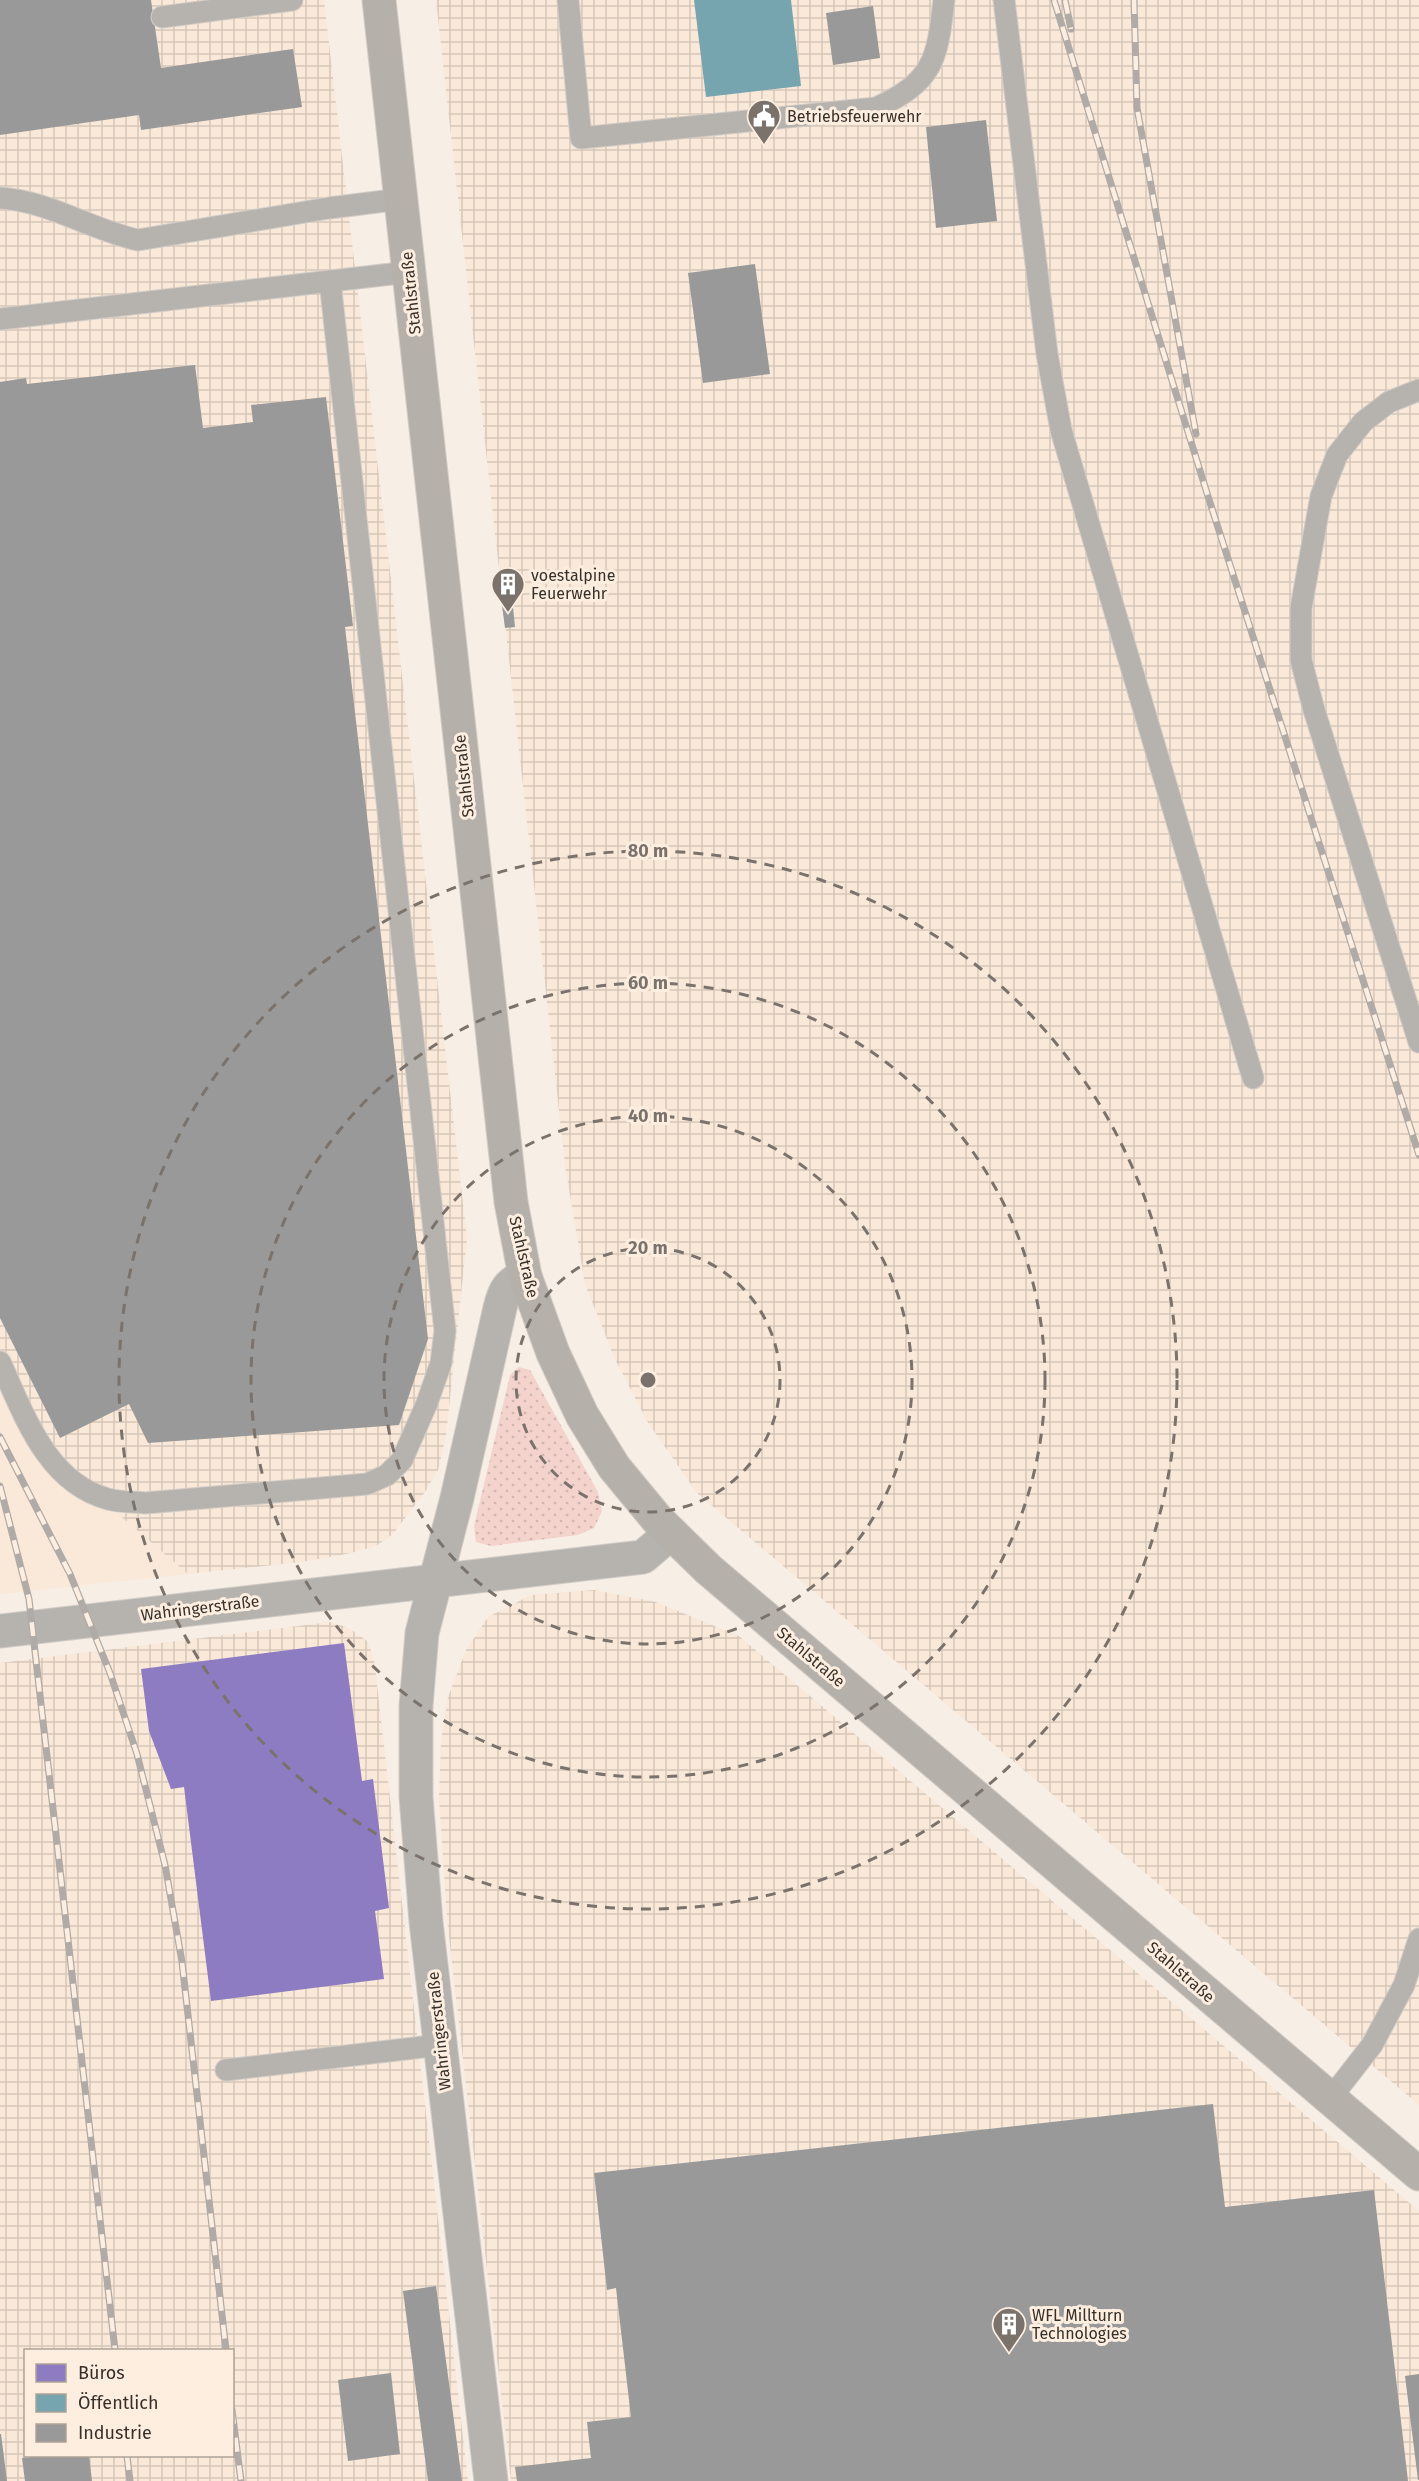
<svg xmlns="http://www.w3.org/2000/svg" width="1419" height="2481" viewBox="0 0 1419 2481" font-family="'Fira Sans',sans-serif">
  <style>
    .built { fill: #fae8d8 }
    .industrial { fill: url(#industrial-grid); fill-rule: evenodd }
    .grass { fill: url(#grass-dots) }
    .offices { fill: #8e7cc3 }
    .public { fill: #76a5af }
    .industry { fill: #999 }
    .lines { fill: none; stroke-linecap: round; stroke-linejoin: round }
    .lane-casing { stroke: #d3ccc6; stroke-width: 23 }
    .street-casing { stroke: #d3ccc6; stroke-width: 35 }
    .secondary-casing { stroke: #d3ccc6; stroke-width: 35 }
    .lane { stroke: #b6b2ae; stroke-width: 21 }
    .street { stroke: #b6b2ae; stroke-width: 33 }
    .secondary { stroke: #b6b0ab; stroke-width: 33 }
    .rail-casing { stroke: #b0aba7; stroke-width: 7 }
    .rail { stroke: #fdeee0; stroke-width: 4.5; stroke-dasharray: 14; stroke-linecap: butt }
    .ring { fill: none; stroke: #7a726b; stroke-width: 3; stroke-dasharray: 10 8 }
    .labels { text-anchor: middle; dominant-baseline: central; stroke-width: 6; stroke-linejoin: round; paint-order: stroke }
    .poi-label { font-size: 16px; fill: #373029; stroke: #fdeee0; text-anchor: start }
    .street-label { font-size: 16px; fill: #373029; stroke: #fdeee0 }
    .centre { fill: #7a726b; stroke: #fdeee0; stroke-width: 3 }
    .ring-label { font-size: 18px; text-anchor: middle; font-weight: bold; fill: #7a726b; stroke: #fdeee0; stroke-width: 6; stroke-linejoin: round; paint-order: stroke }
  </style>
  <defs>
    <pattern id="industrial-grid" width="8" height="8" patternUnits="userSpaceOnUse" patternTransform="scale(1.5)"><rect width="8" height="8" fill="#fae8d8"/><path d="M0 4h8M4 0v8" fill="none" stroke="#d7c7b9"/></pattern>
    <pattern id="grass-dots" width="8" height="8" patternUnits="userSpaceOnUse" patternTransform="scale(1.5)"><rect width="8" height="8" fill="#f4d3cd"/><path d="M2 2h.1M6 6h.1" fill="none" stroke="#d2b5b0" stroke-width="1.8" stroke-linecap="round"/></pattern>
  </defs>
  <rect width="100%" height="100%" fill="#f7eee6"/>
  <path class="built" d="M0,1389L27,1436L188,1574L0,1594Z"/>
  <g class="industrial">
    <path d="M0,0H324L467,1238L446,1436L438,1470L425,1492L393,1534L376,1546L351,1553L302,1562L188,1574L26,1435L0,1389Z"/>
    <path d="M436,0H1419V2105L697,1493L647,1421L614,1357L585,1284L565,1165Z"/>
    <path d="M594,1590L656,1602L739,1636L1419,2211V2481H511L447,1919L439,1798L441,1741L448,1697L466,1650L488,1617L531,1595Z"/>
    <path d="M330,1622L349,1628L367,1641L374,1658L468,2481H0V1663ZM26,2350H232V2456H26Z"/>
  </g>
  <path class="grass" d="M519,1367L530,1370L598,1492L602,1511L594,1528L578,1535L491,1546L476,1542L474,1526L510,1375Z"/>
  <path class="offices" d="M344,1643L362,1781L373,1779L389,1908L375,1911L384,1979L211,2001L184,1787L171,1789L149,1731L141,1669Z"/>
  <path class="public" d="M694,0H791L801,86L706,97Z"/>
  <g class="industry">
    <path d="M0,0H151L161,68L293,49L302,107L141,130L139,115L0,135Z"/>
    <path d="M873,6L880,58L833,65L826,13Z"/>
    <path d="M986,120L997,221L936,228L926,127Z"/>
    <path d="M755,264L770,374L703,383L688,273Z"/>
    <path d="M195,365L203,428L253,422L251,405L326,397L353,626L345,627L428,1339L399,1425L148,1443L129,1404L60,1438L0,1318V382L26,378L27,384Z"/>
    <path d="M512,597L515,627L505,628L501,598Z"/>
    <path d="M1213,2104L1225,2207L1374,2190L1408,2481H517L515,2467L591,2458L587,2422L631,2417L616,2288L607,2290L594,2173Z"/>
    <path d="M436,2286L462,2481H428L403,2291Z"/>
    <path d="M391,2373L400,2454L348,2461L338,2380Z"/>
    <path d="M1419,2374V2480H1418L1405,2376Z"/>
    <path d="M0,2434H1L7,2481H0Z"/>
    <path d="M44,2456H89L92,2481H25L22,2458Z"/>
  </g>
  <g class="lines">
    <defs>
      <g id="lane">
        <path d="M568,0L581,138L876,108C934,81 937,60 944,0"/>
        <path d="M1004,0L1047,354L1061,430L1253,1078"/>
        <path d="M162,17L292,0"/>
        <path d="M0,198C49,201 91,230 138,240L329,208L401,199"/>
        <path d="M0,319L409,272"/>
        <path d="M1419,390L1389,402L1363,422L1337,455L1321,496L1301,608V660L1314,710L1419,1042"/>
        <path d="M0,1362C24,1414 46,1482 108,1499C119,1502 133,1502 145,1503L367,1484L387,1475L402,1460L427,1403L441,1363L445,1331L330,281"/>
        <path d="M226,2070L440,2045"/>
        <path d="M1330,2099L1372,2045L1404,1985L1419,1939"/>
      </g>
      <g id="street">
        <path d="M0,1631L643,1557L671,1533"/>
        <path d="M491,2481L426,1922L416,1797V1706L422,1633L457,1498L500,1308C504,1291 508,1283 525,1276"/>
      </g>
      <path id="secondary" d="M379,0L511,1202L525,1276L553,1353L582,1415L614,1467L657,1519L708,1569L1419,2174"/>
    </defs>
    <use href="#lane" class="lane-casing"/>
    <use href="#street" class="street-casing"/>
    <use href="#secondary" class="secondary-casing"/>
    <use href="#lane" class="lane"/>
    <use href="#street" class="street"/>
    <use href="#secondary" class="secondary"/>
    <defs>
      <g id="rail">
        <path d="M1054,0L1206,490L1419,1155"/>
        <path d="M1065,0L1071,29"/>
        <path d="M1134,0L1137,108L1196,434"/>
        <path d="M0,1437L70,1574L110,1673L137,1754L165,1865L182,1962L226,2350"/>
        <path d="M0,1486L29,1599L115,2350"/>
        <path d="M232,2410L241,2481"/>
        <path d="M127,2456L130,2481"/>
      </g>
    </defs>
    <use href="#rail" class="rail-casing"/>
    <use href="#rail" class="rail"/>
  </g>
  <g class="ring">
    <circle cx="648" cy="1380" r="132"/>
    <circle cx="648" cy="1380" r="264"/>
    <circle cx="648" cy="1380" r="397"/>
    <circle cx="648" cy="1380" r="529"/>
  </g>
  <defs>
    <symbol id="civic-pin" viewBox="-11 -11 22 30"><path d="M0 17L-7.5 6A9.5 9.5 0 1 1 7.5 6Z" fill="#7a726b" stroke="#fdeee0"/><path d="M-.6-6.5H3V-4.5H.6V-3L4-1V1h2V6H-6V1h2V-1L-.6-3ZM-1.2 2.5V6h2.4V2.5Z" fill="#fff"/></symbol>
    <symbol id="building-pin" viewBox="-11 -11 22 30"><path d="M0 17L-7.5 6A9.5 9.5 0 1 1 7.5 6Z" fill="#7a726b" stroke="#fdeee0"/><path d="M-4-6H4V6H1V3H-1V6H-4ZM-2.5-4.3h1.7v1.8h-1.7ZM.8-4.3h1.7v1.8H.8ZM-2.5-1h1.7V.8h-1.7ZM.8-1h1.7V.8H.8Z" fill="#fff"/></symbol>
  </defs>
  <g fill-rule="evenodd">
    <use href="#civic-pin" x="745" y="97" width="38" height="52"/>
    <use href="#building-pin" x="489" y="565" width="38" height="52"/>
    <use href="#building-pin" x="990" y="2305" width="38" height="52"/>
  </g>
  <g class="labels">
    <g class="poi-label">
      <text x="787" y="116">Betriebsfeuerwehr</text>
      <text x="531" y="575">voestalpine<tspan x="531" dy="18">Feuerwehr</tspan></text>
      <text x="1032" y="2315">WFL Millturn<tspan x="1032" dy="18">Technologies</tspan></text>
    </g>
    <g class="street-label">
      <text transform="translate(411 293) rotate(-96)">Stahlstraße</text>
      <text transform="translate(464 776) rotate(-96)">Stahlstraße</text>
      <text transform="translate(524 1257) rotate(77)">Stahlstraße</text>
      <text transform="translate(200 1608) rotate(-7)">Wahringerstraße</text>
      <text transform="translate(811 1657) rotate(40)">Stahlstraße</text>
      <text transform="translate(1181 1972) rotate(41)">Stahlstraße</text>
      <text transform="translate(439 2031) rotate(-96)">Wahringerstraße</text>
    </g>
  </g>
  <circle cx="648" cy="1380" r="9" class="centre"/>
  <g class="ring-label">
    <text x="648" y="857">80 m</text>
    <text x="648" y="989">60 m</text>
    <text x="648" y="1122">40 m</text>
    <text x="648" y="1254">20 m</text>
  </g>
  <rect x="24" y="2349" width="210" height="108" fill="#fdeee0" stroke="#aea297" stroke-width="1.5"/>
  <rect x="36" y="2364" width="30" height="18" fill="#8e7cc3" stroke="#aea297" stroke-width="1.5"/>
  <text x="78" y="2379" font-size="18" fill="#373029">Büros</text>
  <rect x="36" y="2394" width="30" height="18" fill="#76a5af" stroke="#aea297" stroke-width="1.5"/>
  <text x="78" y="2409" font-size="18" fill="#373029">Öffentlich</text>
  <rect x="36" y="2424" width="30" height="18" fill="#999999" stroke="#aea297" stroke-width="1.5"/>
  <text x="78" y="2439" font-size="18" fill="#373029">Industrie</text>
</svg>
